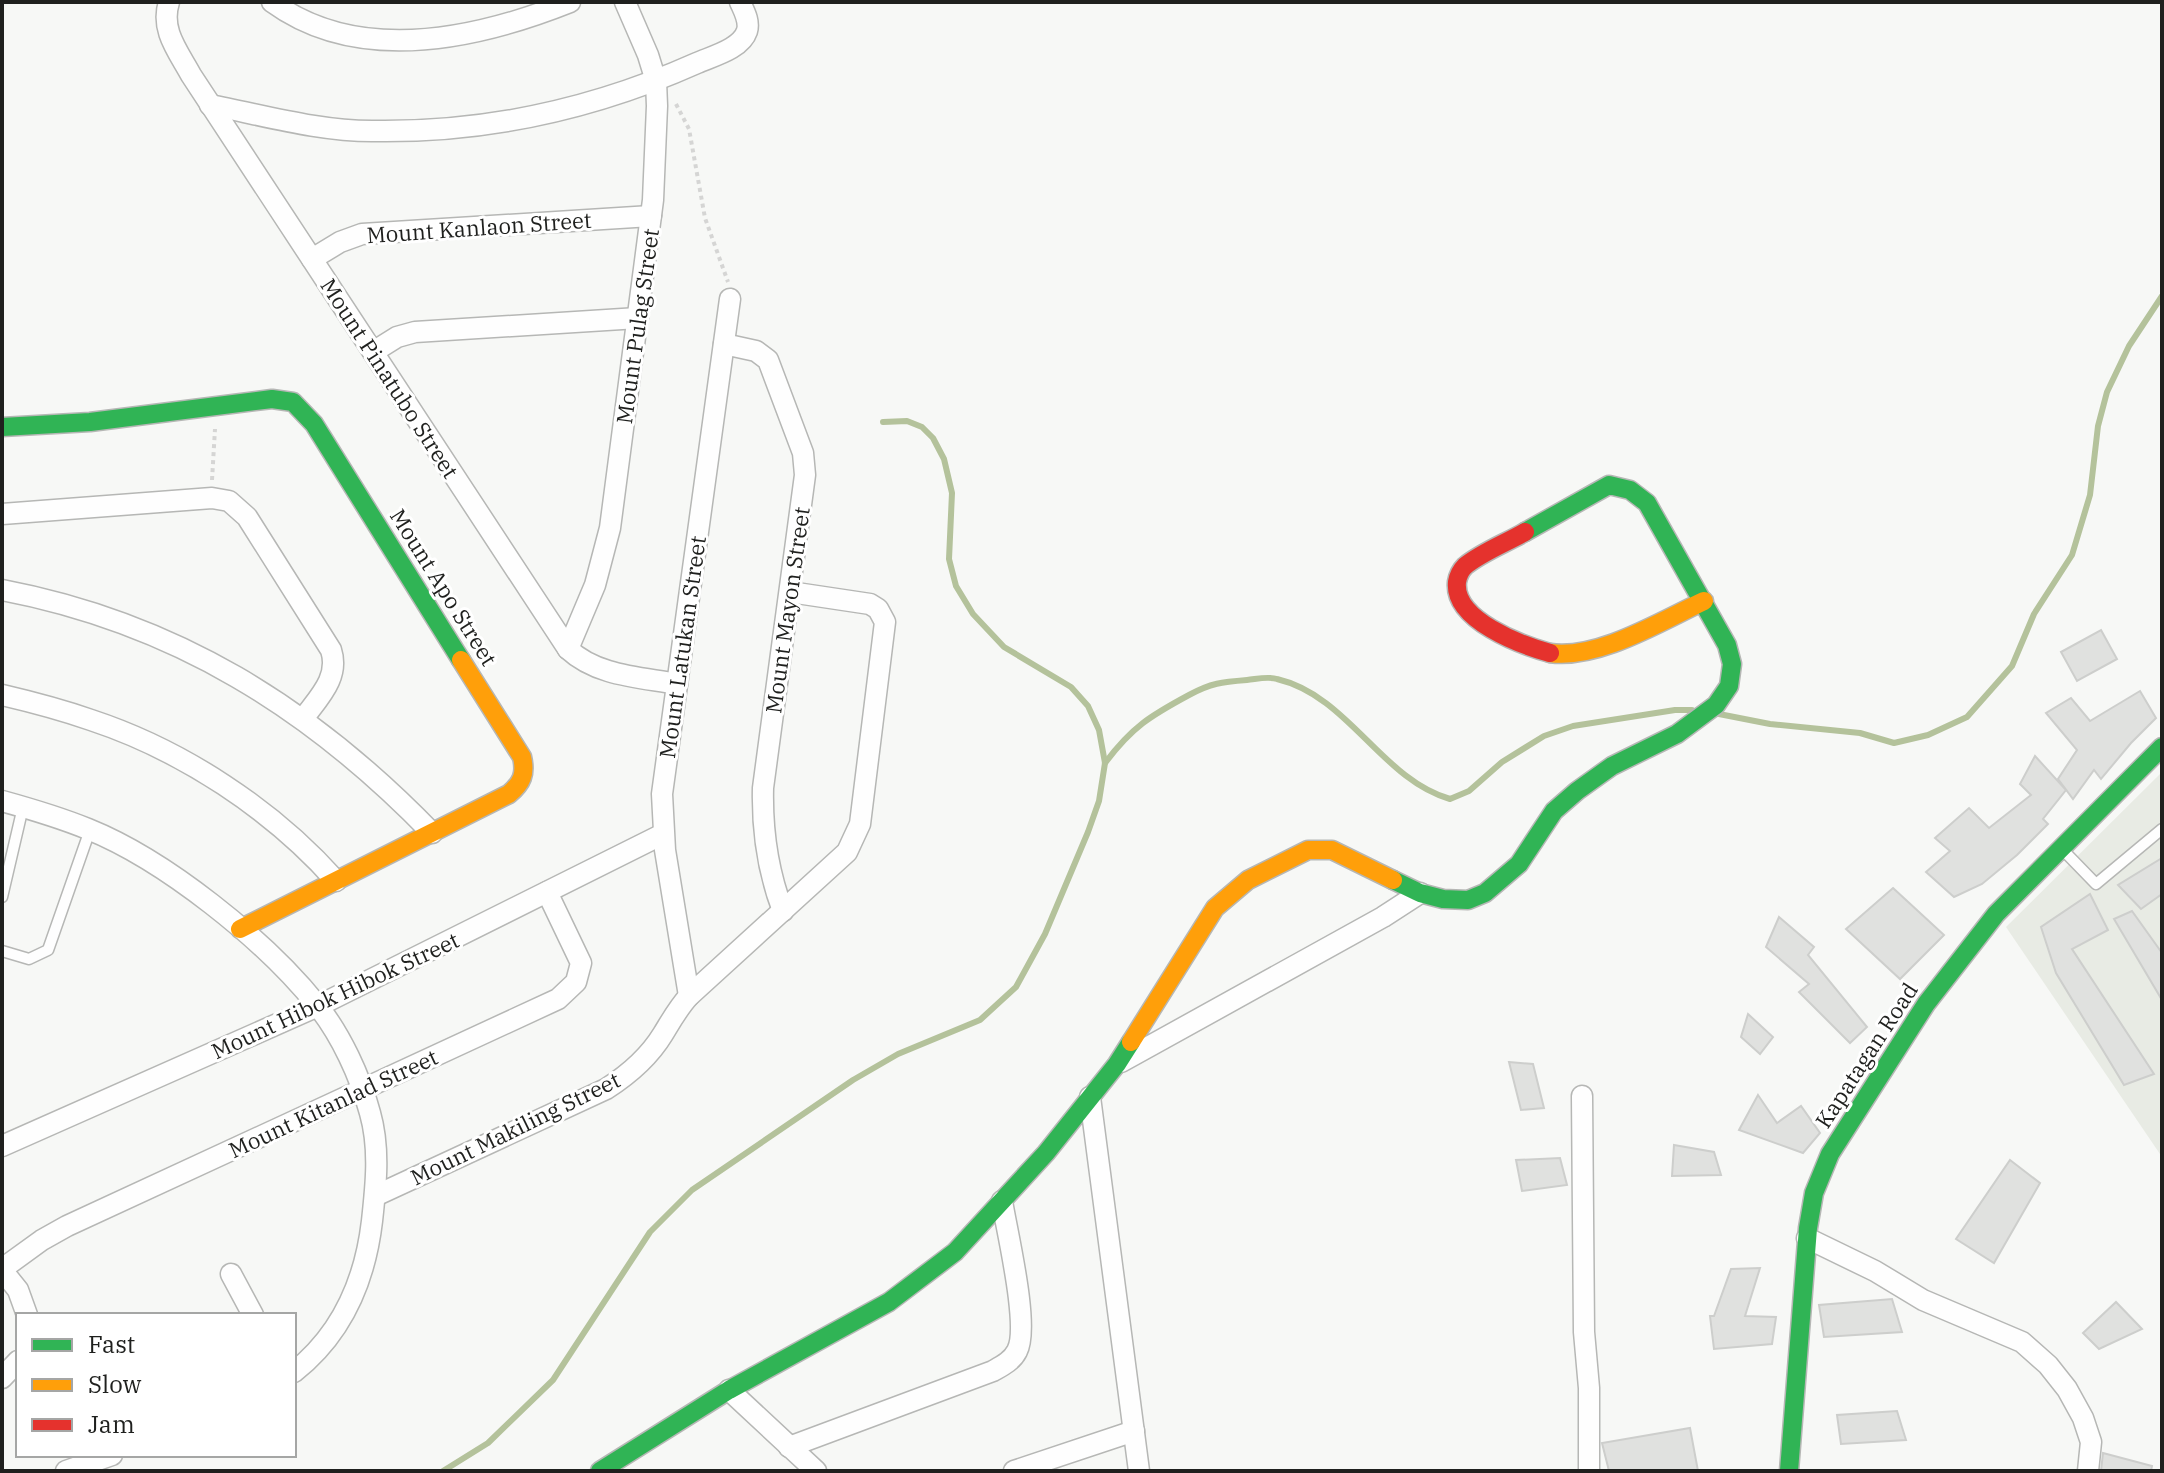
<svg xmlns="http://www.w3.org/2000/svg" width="2164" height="1473" viewBox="0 0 2164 1473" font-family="'IBM Plex Serif',serif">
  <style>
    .built { fill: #e8ebe4 }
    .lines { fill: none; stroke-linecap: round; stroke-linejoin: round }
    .stream { stroke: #b4c29b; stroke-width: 6 }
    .building { fill: #e0e1df; stroke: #cdcecc; stroke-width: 2 }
    .lane-casing { stroke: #b6b7b5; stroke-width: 13 }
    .street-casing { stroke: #b6b7b5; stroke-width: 23 }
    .fast-casing { stroke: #b6b7b5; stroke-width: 21 }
    .slow-casing { stroke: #b6b7b5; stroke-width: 21 }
    .jam-casing { stroke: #b6b7b5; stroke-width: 21 }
    .path { stroke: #d5d5d4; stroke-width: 4; stroke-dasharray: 4 4; stroke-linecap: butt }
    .lane { stroke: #fefefe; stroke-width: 10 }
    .street { stroke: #fefefe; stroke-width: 20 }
    .fast { stroke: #30b455; stroke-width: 18 }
    .slow { stroke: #ff9f0a; stroke-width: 18 }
    .jam { stroke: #e5322d; stroke-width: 18 }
    .labels { text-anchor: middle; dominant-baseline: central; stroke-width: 6; stroke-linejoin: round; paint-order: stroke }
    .street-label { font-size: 22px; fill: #1f201e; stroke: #fff }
  </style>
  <rect width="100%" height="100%" fill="#f7f8f6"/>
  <path class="built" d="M2162,772V1157L2006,927Z"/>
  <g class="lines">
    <g class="stream">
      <path d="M1719,714L1770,724L1860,733L1894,743L1928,735L1967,717L2012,666L2034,614L2072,555L2090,495L2098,426L2107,392L2129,346L2162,296"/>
      <path d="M1105,763C1132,727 1150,716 1189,695C1211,683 1222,682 1247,680C1257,679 1268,676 1277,679C1349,696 1381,779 1450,799L1469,791L1502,762L1544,736L1573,726L1675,710H1692"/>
      <path d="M443,1471L488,1443L553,1380L650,1232L692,1190L853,1080L898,1054L980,1020L1016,987L1045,934L1088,832L1099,801L1105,763L1099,730L1088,706L1071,687L1004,647L973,614L956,586L949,559L952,493L944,459L933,438L922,427L907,421L883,422"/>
    </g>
  </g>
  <g class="building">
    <path d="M2101,630L2117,659L2077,681L2061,652Z"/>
    <path d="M2140,691L2156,718L2131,743L2101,779L2094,770L2073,799L2058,779L2077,750L2046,713L2071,698L2090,721Z"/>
    <path d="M2035,756L2066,790L2043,819L2048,824L2017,855L1982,884L1954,897L1926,872L1950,851L1935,838L1969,808L1989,828L2031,795L2020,784Z"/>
    <path d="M2162,858V894L2141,909L2118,885Z"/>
    <path d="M1893,888L1944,935L1900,979L1846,929Z"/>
    <path d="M2090,894L2108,930L2072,949L2154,1074L2124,1085L2056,973L2041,927Z"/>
    <path d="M2132,911L2162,953V1000L2114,919Z"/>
    <path d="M1779,917L1814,947L1808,955L1867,1027L1850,1043L1799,992L1809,984L1766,947Z"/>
    <path d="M1748,1014L1773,1037L1760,1054L1741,1037Z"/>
    <path d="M1509,1062L1533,1064L1544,1108L1521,1110Z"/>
    <path d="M1758,1095L1777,1123L1801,1106L1820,1133L1803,1153L1739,1130Z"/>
    <path d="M1674,1145L1714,1152L1721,1175L1672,1176Z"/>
    <path d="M1560,1158L1567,1185L1522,1191L1516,1160Z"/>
    <path d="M2010,1160L2040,1183L1994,1263L1956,1239Z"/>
    <path d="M1760,1268L1745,1316L1776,1317L1772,1344L1714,1349L1710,1316H1714L1731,1269Z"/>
    <path d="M1892,1299L1902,1332L1824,1337L1819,1305Z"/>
    <path d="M2116,1302L2142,1329L2099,1349L2083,1333Z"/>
    <path d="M1897,1411L1906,1440L1841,1444L1837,1415Z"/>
    <path d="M1690,1428L1698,1471H1609L1602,1443Z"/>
    <path d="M2103,1453L2152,1466L2151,1471H2101Z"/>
  </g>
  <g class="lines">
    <defs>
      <g id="lane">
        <path d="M2062,849L2096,884L2162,829"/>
        <path d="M2,897L23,807"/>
        <path d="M2,951L29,959L48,950L90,830"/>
      </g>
      <g id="street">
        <path d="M169,2C160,30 178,51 191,75L568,649C597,676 639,677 677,684"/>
        <path d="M272,2C360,66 477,39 570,2"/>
        <path d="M210,105C263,115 318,131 372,131C485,133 594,109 697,63C713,56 741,49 747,31C750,21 744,11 740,2"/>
        <path d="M312,259L340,242L362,234L651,216"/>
        <path d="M724,344L756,351L768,360L803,453L805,475L763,788C762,830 768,872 783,911"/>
        <path d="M373,352L397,337L415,332L638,318"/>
        <path d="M2,514L212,498L229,501L247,517L331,650C340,678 318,698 303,719"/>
        <path d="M2,590C175,623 311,708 432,833"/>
        <path d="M568,649L595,585L610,528L653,200L657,106L656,81L648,55L625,2"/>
        <path d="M2,695C32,702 62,710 91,720C182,750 272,809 336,881"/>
        <path d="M2,801C31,809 61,818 88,829C165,860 265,940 317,1005C341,1035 360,1076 370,1113C380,1148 376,1185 372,1221C365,1281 342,1334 294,1372"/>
        <path d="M689,996L665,850L662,794L730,299"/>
        <path d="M1121,1062L1383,917L1420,893"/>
        <path d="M1582,1096L1584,1332L1589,1388V1471"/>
        <path d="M1090,1097L1139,1471"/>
        <path d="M2,1146L318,1006L663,834"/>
        <path d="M375,1196L606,1089C628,1075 649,1057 663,1034C671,1021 678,1008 689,996L847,852L860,824L885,622L878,609L870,604L790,592"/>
        <path d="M1807,1238L1875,1271L1923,1300L2022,1342L2048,1365L2067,1389L2083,1418L2091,1442L2088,1471"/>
        <path d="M2,1269L42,1240L67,1226L558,999L576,982L581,963L547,892"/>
        <path d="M2,1270L18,1290L27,1315"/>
        <path d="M231,1274L253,1315"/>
        <path d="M2,1378L18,1361"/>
        <path d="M729,1390L816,1471"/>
        <path d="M789,1447L993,1371C1002,1366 1012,1361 1017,1351C1030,1327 1007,1232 1002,1201"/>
        <path d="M66,1471L112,1455"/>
        <path d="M1014,1471L1134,1431"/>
      </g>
      <g id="fast">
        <path d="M2,427L90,422L272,399L293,402L314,424L461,660"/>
        <path d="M1393,880L1420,893L1443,899L1468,900L1485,893L1519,864L1554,811L1577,791L1612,766L1677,734L1716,705L1729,686L1732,664L1727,645L1647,503L1630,490L1609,485L1525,532"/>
        <path d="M600,1471L729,1390L889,1302L955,1252L1046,1153L1117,1064L1131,1042"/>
        <path d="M1789,1471L1808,1228L1814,1193L1830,1154L1926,1004L1996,914L2162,747"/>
      </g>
      <g id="slow">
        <path d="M1550,653C1598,660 1661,621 1704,601"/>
        <path d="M240,929L509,794C522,783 526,774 522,757L461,660"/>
        <path d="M1131,1042L1215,908L1248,880L1308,850H1332L1393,880"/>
      </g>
      <path id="jam" d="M1525,532C1506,543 1482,552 1465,566C1461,570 1458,576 1457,582C1453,620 1521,645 1550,653"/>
    </defs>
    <use href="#lane" class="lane-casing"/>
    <use href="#street" class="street-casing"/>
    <use href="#fast" class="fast-casing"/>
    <use href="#slow" class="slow-casing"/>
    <use href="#jam" class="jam-casing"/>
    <g class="path">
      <path d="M676,104L689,129L705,218L728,282"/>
      <path d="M212,480L215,429"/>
    </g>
    <use href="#lane" class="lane"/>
    <use href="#street" class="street"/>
    <use href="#fast" class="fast"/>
    <use href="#slow" class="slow"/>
    <use href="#jam" class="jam"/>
  </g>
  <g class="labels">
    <g class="street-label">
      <text transform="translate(479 227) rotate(-4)">Mount Kanlaon Street</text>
      <text transform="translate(637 326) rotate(-82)">Mount Pulag Street</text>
      <text transform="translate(390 378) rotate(57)">Mount Pinatubo Street</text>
      <text transform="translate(444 587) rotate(58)">Mount Apo Street</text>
      <text transform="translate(787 610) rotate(-82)">Mount Mayon Street</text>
      <text transform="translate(682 647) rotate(-82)">Mount Latukan Street</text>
      <text transform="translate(335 995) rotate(-25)">Mount Hibok Hibok Street</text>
      <text transform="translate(1866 1055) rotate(-57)">Kapatagan Road</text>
      <text transform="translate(333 1103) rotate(-25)">Mount Kitanlad Street</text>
      <text transform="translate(515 1128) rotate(-26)">Mount Makiling Street</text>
    </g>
  </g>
  <rect width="2164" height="1473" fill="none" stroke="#1f201e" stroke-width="8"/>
  <rect x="16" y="1313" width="280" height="144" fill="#ffffff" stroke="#a5a6a5" stroke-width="2"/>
  <rect x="32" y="1339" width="40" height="12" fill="#30b455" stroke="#a5a6a5" stroke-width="2"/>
  <text x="88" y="1353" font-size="24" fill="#1f201e">Fast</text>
  <rect x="32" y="1379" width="40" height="12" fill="#ff9f0a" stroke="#a5a6a5" stroke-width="2"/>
  <text x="88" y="1393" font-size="24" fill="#1f201e">Slow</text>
  <rect x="32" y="1419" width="40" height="12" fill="#e5322d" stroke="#a5a6a5" stroke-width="2"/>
  <text x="88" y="1433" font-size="24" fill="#1f201e">Jam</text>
</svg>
